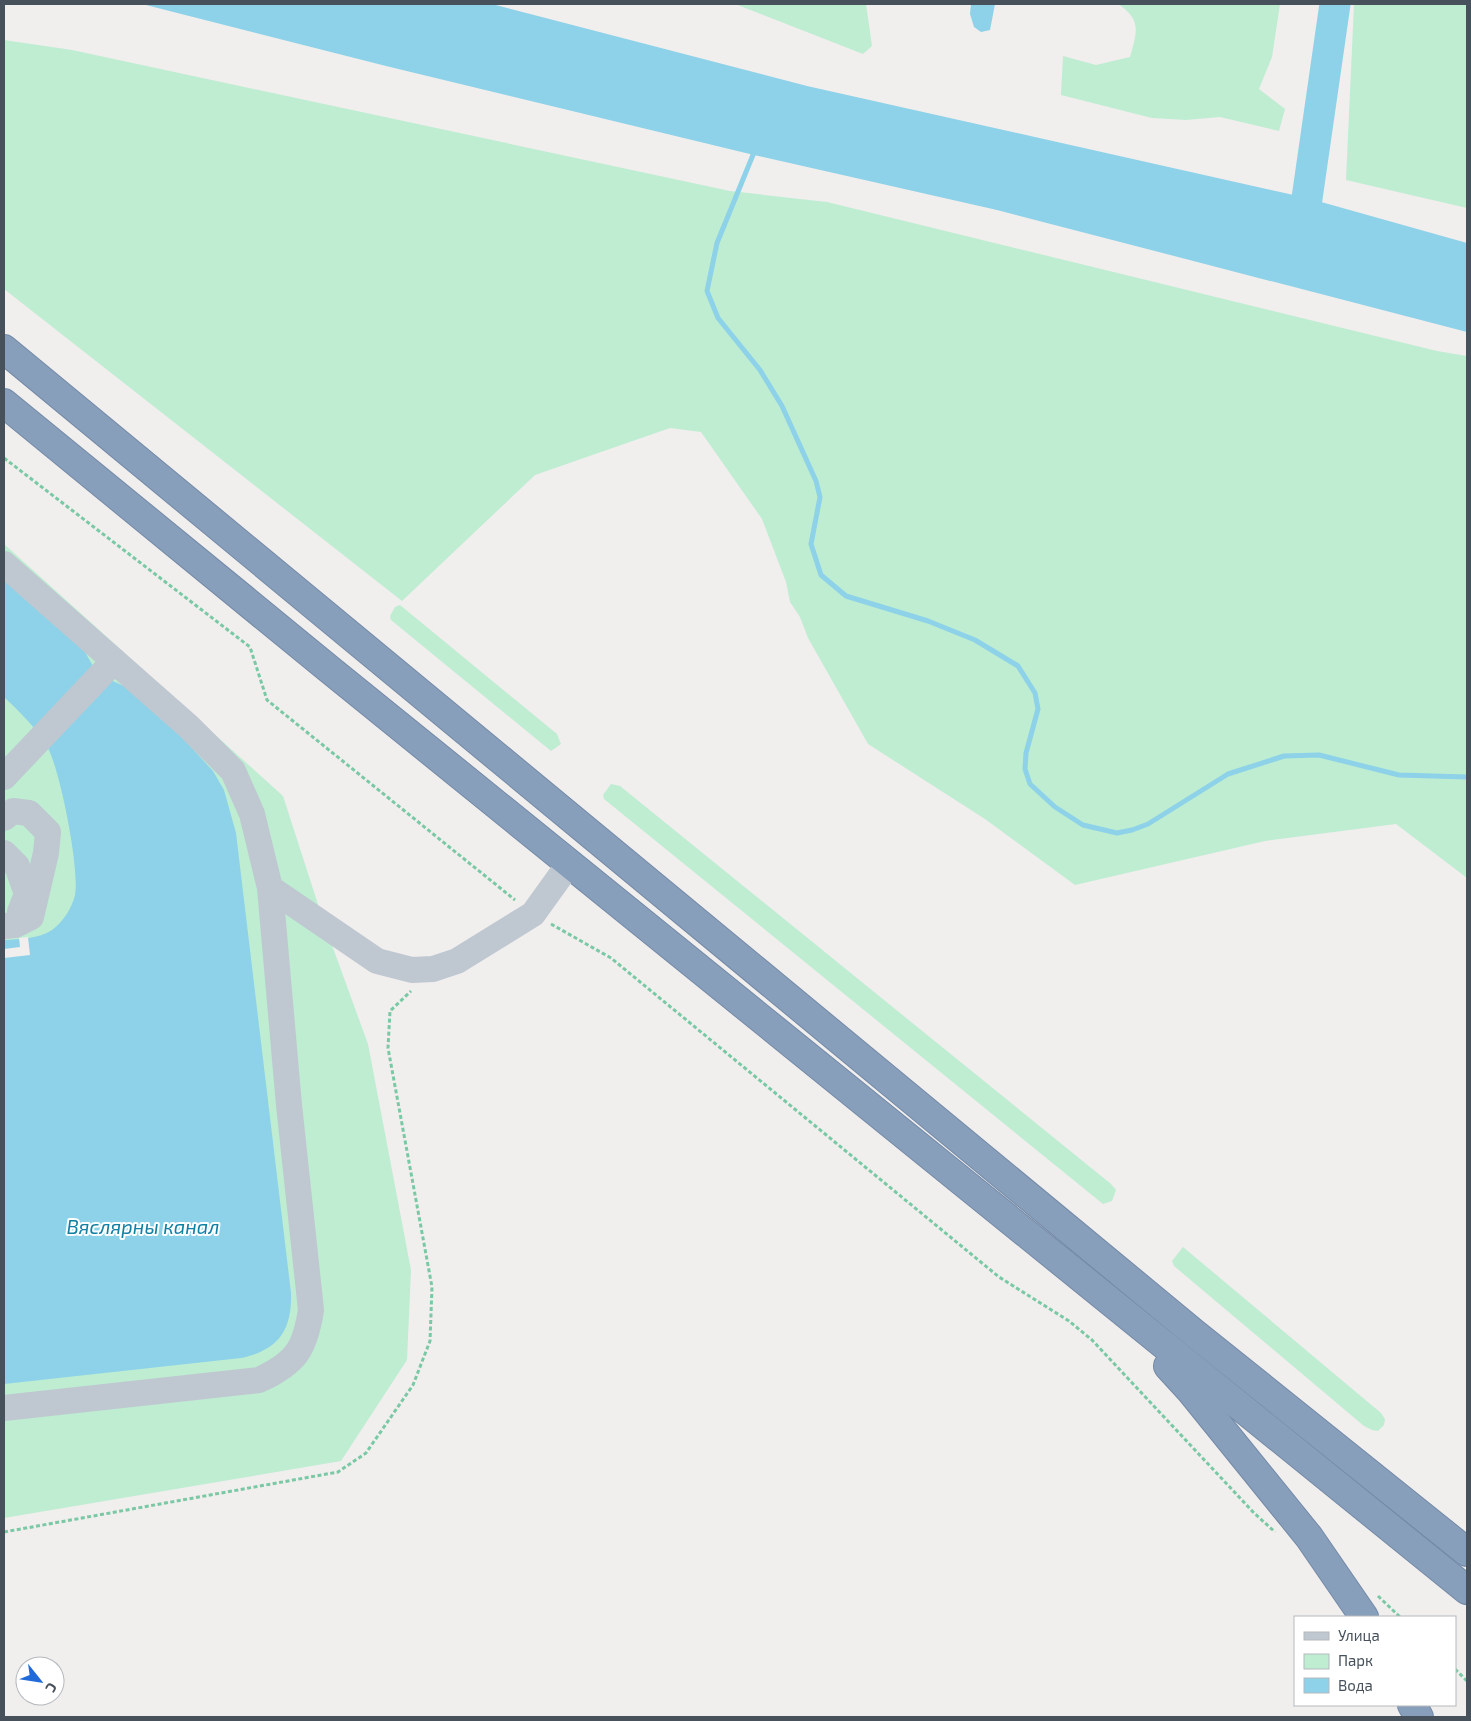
<svg xmlns="http://www.w3.org/2000/svg" width="1471" height="1721" viewBox="0 0 1471 1721" font-family="'Exo 2',sans-serif">
  <style>
    .green { fill: #beedd2 }
    .water { fill: #8dd2e8 }
    .pier { fill: #f1eeee }
    .lines { fill: none; stroke-linecap: round; stroke-linejoin: round }
    .stream { stroke: #8dd2e8; stroke-width: 5 }
    .river { stroke: #8dd2e8; stroke-width: 31 }
    .highway-casing { stroke: #738aa7; stroke-width: 30 }
    .path { stroke: #78c9a4; stroke-width: 3; stroke-dasharray: 4 2.5; stroke-linecap: butt }
    .minor { stroke: #bfc8d0; stroke-width: 26 }
    .highway { stroke: #889fbb; stroke-width: 28 }
    .labels { text-anchor: middle; dominant-baseline: central; stroke-width: 4; stroke-linejoin: round; paint-order: stroke }
    .water-label { font-size: 20px; font-style: italic; fill: #1280a3; stroke: #fff }
  </style>
  <rect width="100%" height="100%" fill="#f1eeee"/>
  <g class="green">
    <path d="M735,4H866L872,46L863,54Z"/>
    <path d="M1118,4H1280L1272,57L1259,89L1285,109L1279,131L1220,117L1186,120L1152,118L1061,95L1063,56L1096,65L1130,57C1137,32 1142,20 1118,4Z"/>
    <path d="M1354,4H1467V208L1346,180Z"/>
    <path d="M4,40L72,50L730,191L827,202L1437,351L1467,356V878L1396,824L1265,841L1075,885L985,819L868,744L808,638L800,617L790,602L786,582L762,519L701,432L670,428L535,475L402,601L4,289Z"/>
    <path d="M4,544L283,796L325,926L368,1044L411,1270L407,1360L341,1461L4,1518Z"/>
    <path d="M400,605L557,734L561,744L551,751L391,620L390,616L395,607Z"/>
    <path d="M611,784L620,786L1111,1184L1116,1190L1112,1201L1103,1204L604,799L603,795Z"/>
    <path d="M1183,1247L1381,1413L1385,1419L1384,1425L1378,1431L1372,1430L1364,1426L1174,1266L1172,1261Z"/>
  </g>
  <g class="water">
    <path d="M142,4H492L807,86L1307,198L1467,243V332L997,210L754,155L386,66Z"/>
    <path d="M971,4H995L990,30L981,32L974,27L970,14Z"/>
    <path d="M4,579L84,650L94,668L104,677L128,688L177,732L213,771L224,790L236,833L291,1293C292,1331 278,1350 241,1358L4,1384V940C19,939 39,939 52,930C63,922 72,908 75,895C80,870 60,769 47,746C36,728 19,711 4,697Z"/>
  </g>
  <path class="pier" d="M28,937L30,955L4,958V949L20,947L19,938Z"/>
  <g class="lines">
    <path class="stream" d="M755,150L717,243L707,291L718,318L760,370L782,406L816,481L820,497L811,544L821,575L846,596L928,621L975,640L1018,666L1035,693L1038,709L1026,753L1025,769L1030,784L1055,807L1083,825L1117,833L1132,830L1148,824L1228,774L1284,756L1319,755L1399,775L1467,777"/>
    <path class="river" d="M1301,240L1335,4"/>
    <defs>
      <g id="highway">
        <path d="M4,349L1194,1333L1467,1552"/>
        <path d="M4,403L329,669L1467,1590"/>
        <path d="M1168,1366L1190,1390L1309,1537L1364,1617"/>
        <path d="M1412,1705L1419,1717"/>
      </g>
    </defs>
    <use href="#highway" class="highway-casing"/>
    <g class="path">
      <path d="M4,458L250,647L267,700L515,900"/>
      <path d="M551,924L611,958L999,1277L1069,1321L1092,1340L1254,1513L1275,1532"/>
      <path d="M4,1532L338,1472L366,1453L413,1385L430,1341L432,1287L388,1048L390,1011L411,991"/>
      <path d="M1378,1596L1400,1617"/>
      <path d="M1455,1669L1467,1681"/>
    </g>
    <g class="minor">
      <path d="M4,564L188,726L233,771L252,814L270,888L377,961L412,970L433,969L457,961L533,914L569,864"/>
      <path d="M4,777L114,661"/>
      <path d="M4,818L13,811L29,813L48,832L46,853L31,917L15,925L4,926"/>
      <path d="M4,853L17,866L27,894L20,912"/>
      <path d="M4,1408L259,1380C296,1363 305,1349 311,1310L289,1105L270,888"/>
    </g>
    <use href="#highway" class="highway"/>
  </g>
  <g class="labels">
    <g class="water-label">
      <text x="143" y="1226">Вяслярны канал</text>
    </g>
  </g>
  <rect width="1471" height="1721" fill="none" stroke="#47515b" stroke-width="10"/>
  <rect x="1294" y="1616" width="162" height="90" fill="#ffffff" stroke="#b5b9bd"/>
  <rect x="1304" y="1632" width="25" height="8" fill="#bfc8d0" stroke="#b5b9bd"/>
  <text x="1338" y="1641" font-size="15" fill="#47515b">Улица</text>
  <rect x="1304" y="1654" width="25" height="15" fill="#beedd2" stroke="#b5b9bd"/>
  <text x="1338" y="1666" font-size="15" fill="#47515b">Парк</text>
  <rect x="1304" y="1678" width="25" height="15" fill="#8dd2e8" stroke="#b5b9bd"/>
  <text x="1338" y="1691" font-size="15" fill="#47515b">Вода</text>
  <g transform="translate(40 1681) rotate(120)"><circle r="24" fill="#ffffff" stroke="#b5b9bd"/>
  <path d="M0-4L9 19L0 12L-9 19Z" fill="#206bd9"/>
  <text y="-8" font-size="14" font-weight="bold" text-anchor="middle" fill="#47515b">С</text>
  </g>
</svg>
